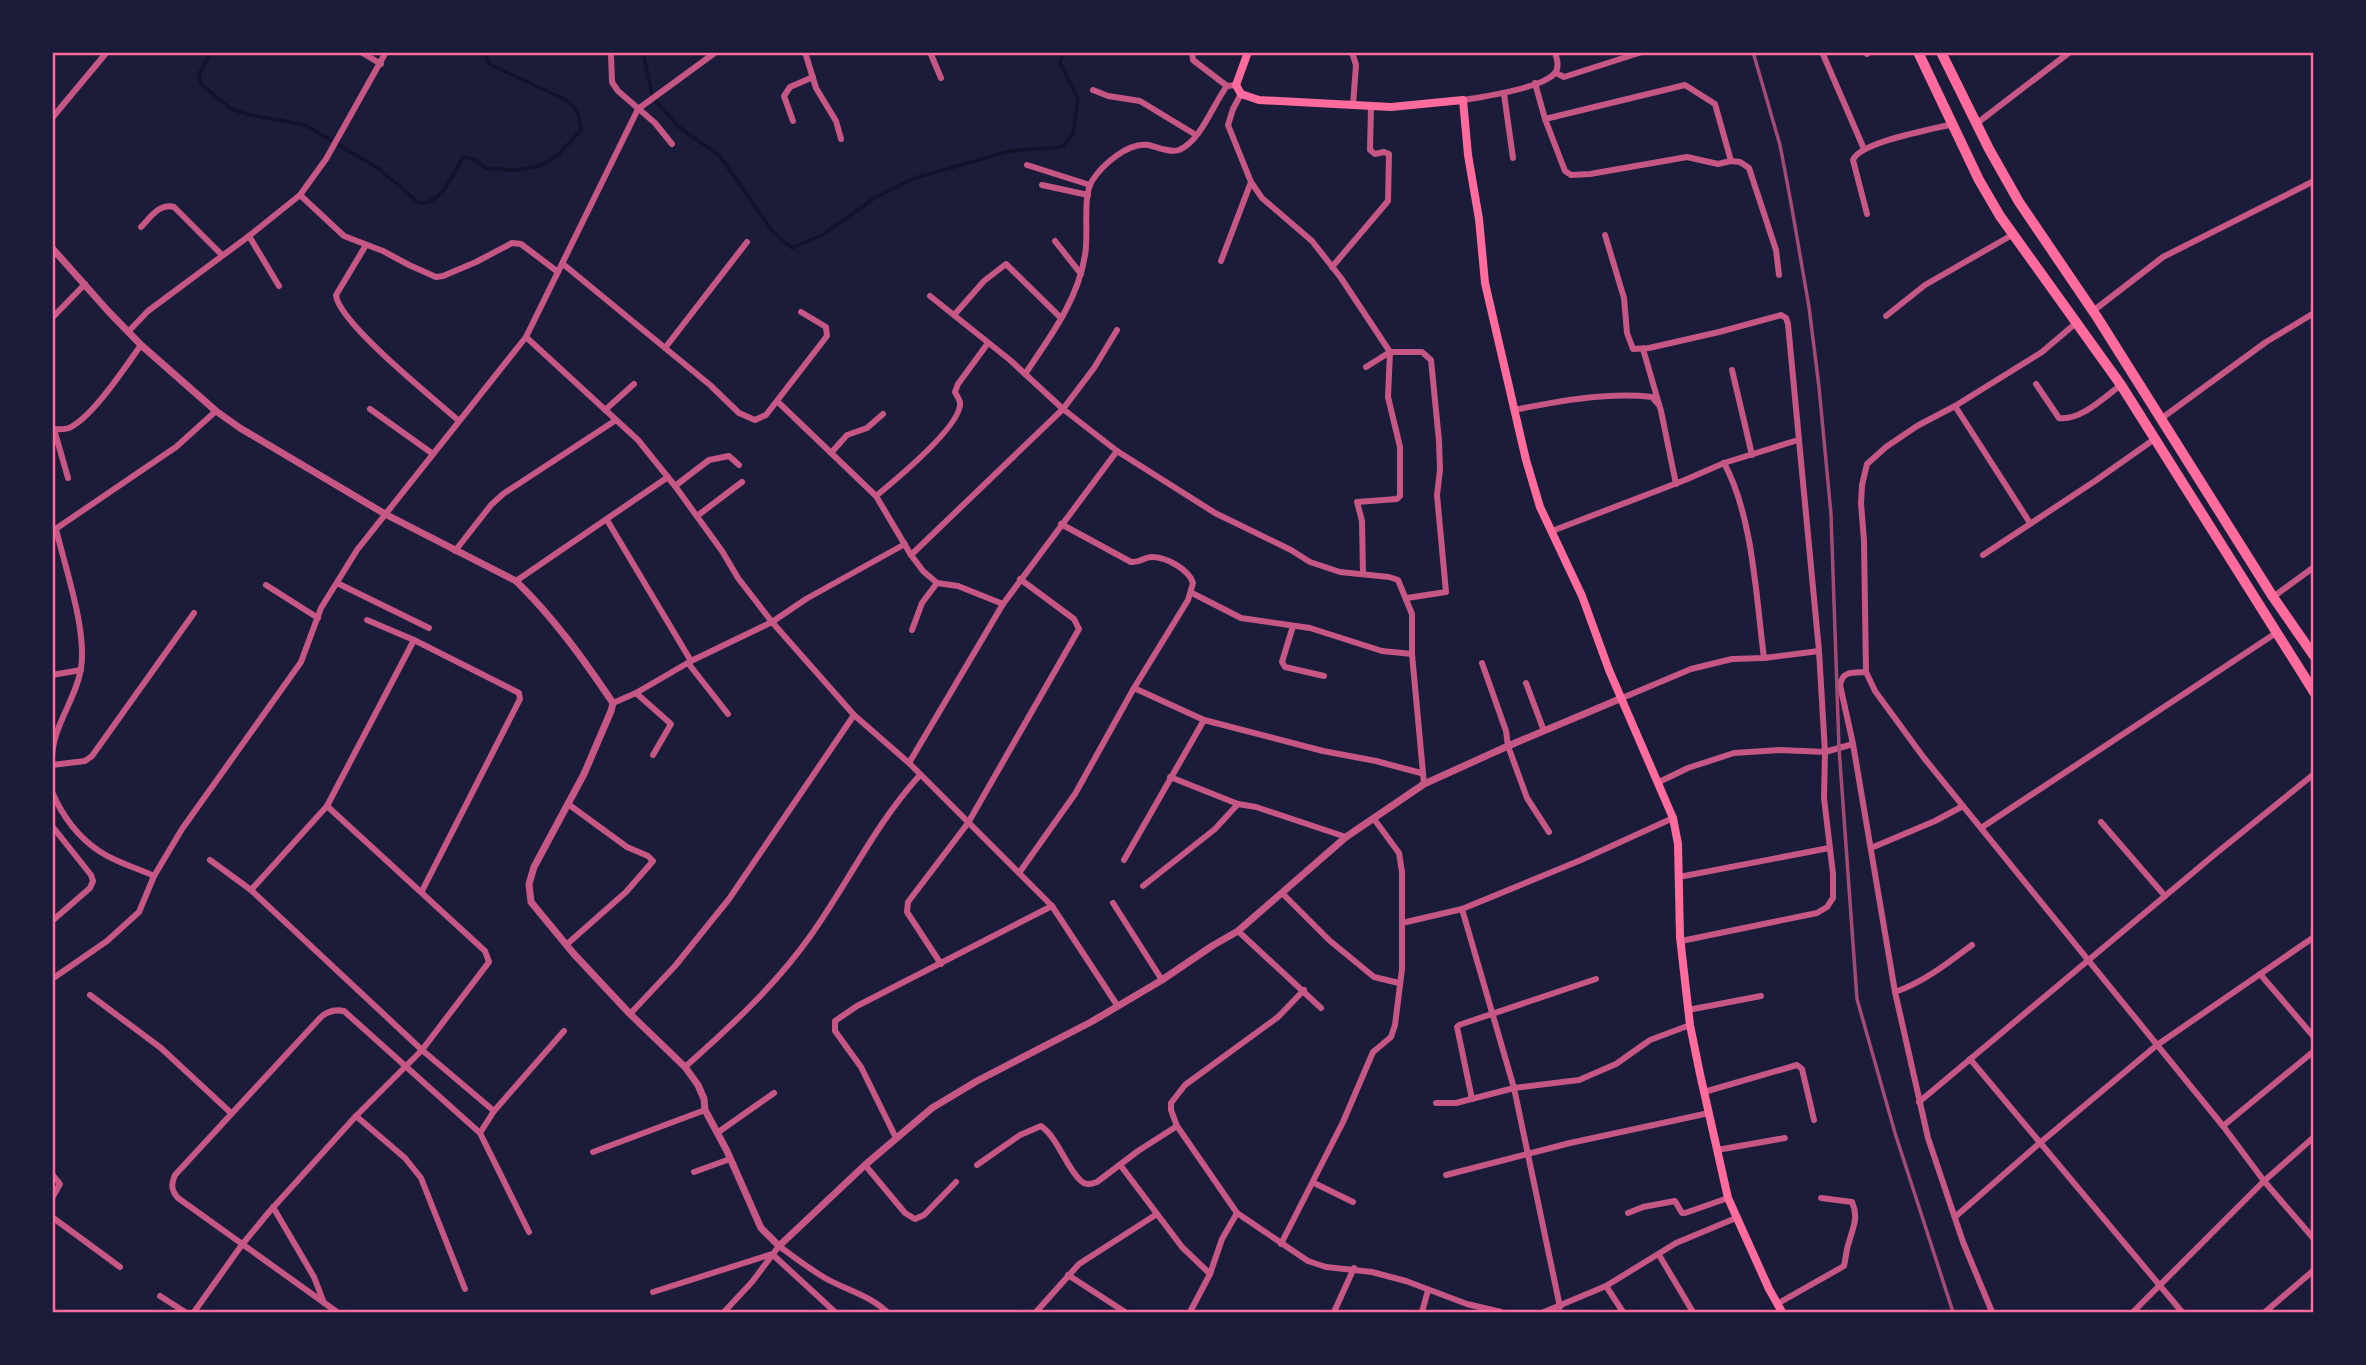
<svg xmlns="http://www.w3.org/2000/svg" width="2366" height="1365" viewBox="0 0 2366 1365" font-family="'Source Serif 4',serif">
  <style>
    .lines { fill: none; stroke-linecap: round; stroke-linejoin: round }
    .stream { stroke: #12122b; stroke-width: 3.5 }
    .minor { stroke: #c65784; stroke-width: 6 }
    .tertiary { stroke: #c65784; stroke-width: 7 }
    .secondary { stroke: #ff6b9d; stroke-width: 8 }
    .trunk { stroke: #ff6b9d; stroke-width: 10 }
    .rail { stroke: #a44b75; stroke-width: 3.5 }
    .neatline { fill: none; stroke: #ff6b9d; stroke-width: 2.5 }
  </style>
  <rect width="100%" height="100%" fill="#1b1b3a"/>
  <g class="lines">
    <g class="stream">
      <path d="M211,52L199,74L201,84L231,109L250,115L305,125L378,168L419,203C443,204 452,175 463,157L474,159L486,168L514,170L540,166L560,153L581,130C580,116 578,109 566,100L489,64L485,52"/>
      <path d="M646,52L644,57L653,98L680,128L719,155L774,233L792,248L824,234L876,197L915,178L1010,151L1062,147L1073,134L1078,99L1060,63L1063,52"/>
    </g>
    <g class="minor">
      <path d="M361,52L381,64"/>
      <path d="M805,52L816,88L836,121L841,139"/>
      <path d="M930,52L941,78"/>
      <path d="M1192,52L1193,60L1227,86"/>
      <path d="M1352,52L1356,65L1353,105"/>
      <path d="M1822,52L1864,149"/>
      <path d="M611,54L612,82L618,91L655,123L672,144"/>
      <path d="M1867,54L1870,52"/>
      <path d="M1556,73L1564,77L1642,52"/>
      <path d="M1535,83L1545,119L1565,171L1571,175L1590,174L1687,157L1718,164L1731,161L1740,162L1749,168L1776,250L1779,275"/>
      <path d="M1093,90L1108,96L1140,101L1196,135"/>
      <path d="M1241,94L1233,109L1228,125L1251,182L1262,198L1312,241L1341,278L1390,352L1388,397L1400,447V496L1397,499L1357,502L1362,521L1363,574"/>
      <path d="M1504,94L1513,158"/>
      <path d="M1463,100C1483,97 1541,88 1554,74C1560,68 1557,59 1555,52"/>
      <path d="M52,118L107,52"/>
      <path d="M1545,119L1685,85L1715,104L1731,161"/>
      <path d="M793,121L784,96L790,87L813,77"/>
      <path d="M1976,124L2070,52"/>
      <path d="M1027,165L1090,185"/>
      <path d="M1042,185L1088,195"/>
      <path d="M300,195L344,236L383,251L409,265L436,277L443,276L476,262L512,243L521,244L558,272"/>
      <path d="M1867,214L1853,160C1860,142 1933,129 1953,124"/>
      <path d="M141,227C150,218 159,203 174,207L222,255"/>
      <path d="M1605,235L1624,298L1627,333L1633,349L1649,348L1719,332L1781,315L1786,318L1788,324L1819,651L1825,752L1824,798L1833,874V898L1827,907L1817,913L1681,941"/>
      <path d="M249,236L279,286"/>
      <path d="M1055,241L1081,274"/>
      <path d="M366,245L336,295C338,322 434,399 458,420"/>
      <path d="M1221,261L1251,182"/>
      <path d="M563,264L710,385L739,413L755,420L766,415L827,336L826,327L801,312"/>
      <path d="M1332,267L1388,201L1389,154L1384,152L1375,154L1370,150L1371,106"/>
      <path d="M930,296L1010,360L1063,409L1117,451L1215,513L1291,550L1310,562L1340,572L1389,577L1398,580L1412,614V654L1424,784"/>
      <path d="M2093,311L2163,257L2314,181"/>
      <path d="M955,314L984,281L1006,264L1061,318"/>
      <path d="M1886,316L1925,285L2012,235"/>
      <path d="M52,318L85,284"/>
      <path d="M2076,323L2042,352L1955,406L1917,426L1886,447L1867,464L1862,485L1861,503L1864,541L1866,672L1875,691L1924,758L2223,1126L2264,1181L2314,1239"/>
      <path d="M128,332L148,311L249,236L300,195L326,159L386,52"/>
      <path d="M526,337L638,440L675,486L722,551L738,578L772,622L854,715L909,763L1052,906L1117,1005"/>
      <path d="M665,348L747,242"/>
      <path d="M1643,349L1661,411L1676,484"/>
      <path d="M1366,367L1390,352H1422L1431,360L1439,441L1440,470L1437,495L1446,592L1407,598"/>
      <path d="M1732,370L1752,455"/>
      <path d="M1025,374C1050,337 1078,300 1085,255C1089,236 1082,197 1092,181C1102,165 1128,142 1148,145C1157,147 1170,153 1179,150C1201,141 1213,104 1227,86L1236,85"/>
      <path d="M2036,384L2059,418C2081,421 2104,397 2121,385"/>
      <path d="M778,402L876,496L911,555L923,571L937,583L958,586L1003,604"/>
      <path d="M1955,406L2030,523"/>
      <path d="M370,409L433,454"/>
      <path d="M605,410L634,384"/>
      <path d="M1514,410C1559,401 1607,392 1652,397L1658,404"/>
      <path d="M2162,418L2266,342L2314,313"/>
      <path d="M52,429C58,429 64,430 69,428C92,418 126,366 141,345"/>
      <path d="M54,429L68,478"/>
      <path d="M831,453L847,435L867,428L883,414"/>
      <path d="M1724,463C1753,516 1756,597 1764,658"/>
      <path d="M675,486L709,460L729,456L739,465"/>
      <path d="M876,496C893,482 963,425 960,402C959,399 957,396 955,392L958,384L988,343"/>
      <path d="M697,516L742,482"/>
      <path d="M607,520L691,661"/>
      <path d="M54,530L176,447L216,411"/>
      <path d="M1552,531L1685,480L1724,463L1798,440"/>
      <path d="M455,551L491,505L503,494L616,420"/>
      <path d="M911,555L1063,409L1094,368L1117,330"/>
      <path d="M1983,555L2095,481L2156,438"/>
      <path d="M516,581L668,477"/>
      <path d="M337,583L429,628"/>
      <path d="M266,585L318,618"/>
      <path d="M1192,593L1241,618L1310,628L1382,651L1412,654"/>
      <path d="M2273,597L2314,567"/>
      <path d="M367,620L414,640L519,693L520,699L422,891"/>
      <path d="M1293,626L1282,662L1285,667L1324,676"/>
      <path d="M912,630L922,603L937,583"/>
      <path d="M688,663L728,714"/>
      <path d="M1482,663L1506,731L1508,746L1527,798L1549,832"/>
      <path d="M1866,672C1853,673 1843,670 1840,685L1853,744L1895,992L1928,1138L1963,1242L1992,1312"/>
      <path d="M52,675L81,670"/>
      <path d="M1526,683L1544,731"/>
      <path d="M1134,688L1204,720L1323,751L1376,761L1421,773"/>
      <path d="M636,693L671,724L653,755"/>
      <path d="M1622,698L1691,669L1732,659L1764,658L1819,651"/>
      <path d="M613,703L636,693L691,661L772,622L806,599L905,544"/>
      <path d="M52,755C55,722 77,697 81,668C87,630 65,567 56,529"/>
      <path d="M909,763L1003,604L1117,451"/>
      <path d="M52,765L85,761L92,756L194,613"/>
      <path d="M1170,777L1238,804L1256,807L1346,837"/>
      <path d="M1659,782L1688,768L1734,753L1781,750L1825,752L1853,744"/>
      <path d="M52,792C62,815 78,837 99,851C115,862 137,868 154,876"/>
      <path d="M2101,822L2165,896"/>
      <path d="M52,826L91,875L93,881L90,888L52,921"/>
      <path d="M1981,828L2276,633"/>
      <path d="M1871,848L1935,821L1963,806"/>
      <path d="M210,860L251,890L422,1050L494,1111L480,1133L529,1232"/>
      <path d="M1124,860L1204,720"/>
      <path d="M1019,873L1075,794L1134,688L1188,600L1193,583C1189,570 1167,557 1152,557C1144,557 1140,563 1131,562L1061,524"/>
      <path d="M1679,877L1829,848"/>
      <path d="M1143,886L1215,829L1238,804"/>
      <path d="M251,890L327,806L414,640"/>
      <path d="M1283,894L1329,940L1374,977L1399,983"/>
      <path d="M1113,903L1162,980"/>
      <path d="M1462,909L1514,1088L1560,1307"/>
      <path d="M1402,923L1462,909L1581,860L1673,818"/>
      <path d="M1238,931L1321,1008"/>
      <path d="M566,945L626,892L653,861L648,856L627,847L568,804"/>
      <path d="M941,964L907,912L908,902L968,823L1079,629L1074,619L1020,579"/>
      <path d="M2260,974L2314,1037"/>
      <path d="M52,979L107,941L139,912L154,876L182,829L301,662L321,608L357,550L526,337L638,109L716,52"/>
      <path d="M1304,990L1278,1017L1185,1085L1171,1103V1110L1177,1126L1237,1213L1308,1261L1326,1267L1372,1272L1406,1281L1467,1304L1501,1312"/>
      <path d="M1895,992C1924,982 1948,963 1972,945"/>
      <path d="M90,995L161,1048L231,1113"/>
      <path d="M1688,1010L1761,996"/>
      <path d="M630,1014L675,966L729,899L854,715"/>
      <path d="M1970,1059L2182,1312"/>
      <path d="M685,1067C731,1026 775,986 811,935C848,883 876,823 920,775"/>
      <path d="M1704,1092L1797,1065L1802,1069L1814,1120"/>
      <path d="M1472,1099L1457,1027L1459,1025L1596,979"/>
      <path d="M1919,1102L2214,855L2314,774"/>
      <path d="M1436,1103H1456L1514,1088L1579,1080L1616,1064L1650,1040L1690,1025"/>
      <path d="M494,1111L564,1031"/>
      <path d="M356,1116L405,1158L421,1178L465,1289"/>
      <path d="M2223,1126L2314,1051"/>
      <path d="M717,1133L774,1093"/>
      <path d="M896,1138L861,1067L835,1031V1021L857,1006L1052,906"/>
      <path d="M1717,1150L1785,1138"/>
      <path d="M593,1152L705,1110"/>
      <path d="M865,1165L905,1213L915,1219L924,1215L956,1182"/>
      <path d="M977,1165L1020,1135L1041,1126C1059,1139 1066,1168 1081,1181C1086,1186 1092,1184 1097,1182L1138,1151L1177,1126"/>
      <path d="M1121,1166L1182,1247L1210,1274"/>
      <path d="M694,1172L730,1159"/>
      <path d="M52,1174L60,1184L52,1198"/>
      <path d="M1446,1175L1570,1143L1709,1113"/>
      <path d="M1314,1183L1353,1202"/>
      <path d="M273,1207L314,1277L324,1303"/>
      <path d="M1628,1213L1643,1207L1675,1201L1682,1213H1685L1728,1198"/>
      <path d="M52,1217L120,1267"/>
      <path d="M1955,1217L2041,1142L2157,1045L2314,937"/>
      <path d="M1281,1244L1343,1122L1373,1052L1391,1037L1395,1025L1402,969V872L1399,853L1374,819"/>
      <path d="M1659,1255L1693,1312"/>
      <path d="M1068,1275L1125,1312"/>
      <path d="M1606,1286L1623,1312"/>
      <path d="M653,1292L772,1254L835,1312"/>
      <path d="M160,1296L185,1312"/>
      <path d="M1777,1304L1844,1266C1846,1258 1846,1250 1849,1242C1853,1227 1859,1218 1852,1202L1821,1198"/>
      <path d="M194,1312L241,1246L269,1212L356,1116L422,1050L489,962L485,951L327,806"/>
      <path d="M337,1312L178,1198C171,1190 171,1185 175,1175L320,1018C327,1011 334,1009 344,1011L480,1133"/>
      <path d="M724,1312L752,1282L779,1246C794,1257 808,1268 825,1278C846,1290 869,1295 887,1312"/>
      <path d="M1036,1312L1079,1264L1157,1214"/>
      <path d="M1190,1312L1210,1274L1222,1239L1237,1213"/>
      <path d="M1334,1312L1354,1268"/>
      <path d="M1422,1312L1428,1290"/>
      <path d="M1544,1312L1606,1286L1676,1243L1736,1218"/>
      <path d="M2133,1312L2264,1181L2314,1137"/>
      <path d="M2265,1312L2314,1270"/>
    </g>
    <path class="tertiary" d="M52,248L108,311L141,345L216,411L240,428L385,514L516,581C554,618 584,660 613,703L611,711L584,774L534,867L529,884L531,902L573,953L630,1014L685,1067L698,1085L704,1099L705,1110L727,1151L761,1228L779,1246L865,1165L932,1108L977,1081L1091,1022L1162,980L1212,946L1238,931L1346,837L1424,784L1508,746L1622,698"/>
    <path class="secondary" d="M1248,52L1236,85L1241,94L1259,100L1391,107L1463,100L1468,155L1479,219L1485,283L1526,460L1540,507L1582,596L1609,670L1673,818L1678,844L1680,937L1690,1025L1700,1074L1728,1198L1769,1289L1782,1312"/>
    <g class="trunk">
      <path d="M1918,52L1979,180L2000,216L2121,385L2314,692"/>
      <path d="M1941,52L1989,149L2019,202L2097,317L2273,597L2314,656"/>
    </g>
    <path class="rail" d="M1753,52L1780,145L1791,203L1809,307L1819,387L1831,514L1839,748L1857,999L1895,1133L1953,1312"/>
  </g>
  <rect width="2366" height="1365" fill="none" stroke="#1b1b3a" stroke-width="108"/>
  <rect x="54" y="54" width="2258" height="1257" class="neatline"/>
</svg>
